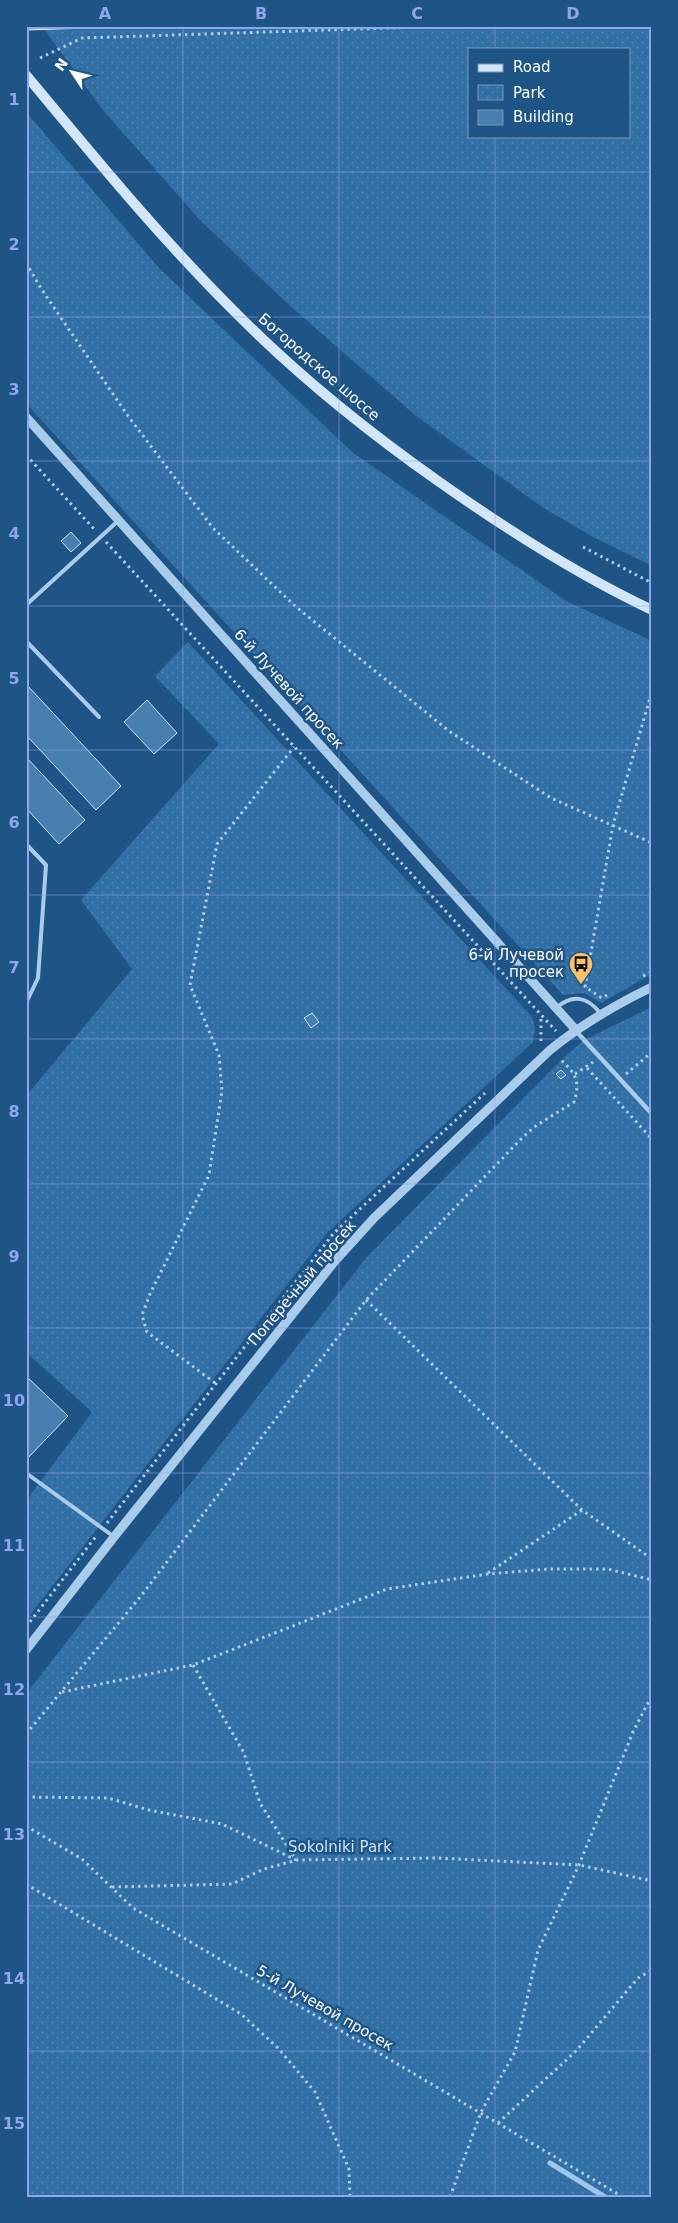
<svg xmlns="http://www.w3.org/2000/svg" width="678" height="2223" viewBox="0 0 678 2223" font-family="'DejaVu Sans',sans-serif">
  <style>
    .park { fill: url(#park-dots); fill-rule: evenodd }
    .lines { fill: none; stroke-linecap: round; stroke-linejoin: round }
    .stream { stroke: #9bc8ec; stroke-width: 5 }
    .building { fill: #477faf; stroke: #cce4f8 }
    .path { stroke: #a8ccea; stroke-width: 3; stroke-dasharray: 2.5 4; stroke-linecap: butt }
    .service { stroke: #a8ccea; stroke-width: 4 }
    .pedestrian { stroke: #a8ccea; stroke-width: 4.5 }
    .tertiary { stroke: #a8ccea; stroke-width: 9 }
    .secondary { stroke: #d3e6f8; stroke-width: 10 }
    .tram { stroke: #fff; stroke-width: 1 }
    .grid { fill: none; stroke: #8ea6ec; stroke-width: 1; stroke-opacity: 0.55 }
    .labels { text-anchor: middle; dominant-baseline: central; stroke-width: 5; stroke-linejoin: round; paint-order: stroke }
    .street-label { font-size: 15px; fill: #fff; stroke: #1f5586 }
    .poi-label { font-size: 15px; fill: #fff; stroke: #1f5586; text-anchor: end }
    .park-label { font-size: 15px; fill: #cce4f8; stroke: #1f5586 }
    .neatline { fill: none; stroke: #8ea6ec; stroke-width: 2 }
    .grid-label { font-size: 16px; text-anchor: middle; font-weight: bold; fill: #8ea6ec }
  </style>
  <defs>
    <pattern id="park-dots" width="8" height="8" patternUnits="userSpaceOnUse" patternTransform="scale(1.25)"><rect width="8" height="8" fill="#326fa4"/><path d="M2 2h.1M6 6h.1" fill="none" stroke="#5185b2" stroke-width="1.8" stroke-linecap="round"/></pattern>
  </defs>
  <rect width="100%" height="100%" fill="#1f5586"/>
  <g class="park">
    <path d="M42,26H652V566L595,538L542,507L415,415L290,306L199,219L102,109ZM469,49H629V136H469Z"/>
    <path d="M26,112L159,268L352,452L566,601L652,641V974L601,1003L584,993L563,995L26,403Z"/>
    <path d="M188,642L532,1017L535,1028L533,1042L328,1232L26,1620V1501L92,1412L26,1352V1096L132,969L81,900L219,744L155,676Z"/>
    <path d="M652,1007V2197H26V1694L366,1258L561,1060L584,1040Z"/>
  </g>
  <g class="lines">
    <path class="stream" d="M550,2163L605,2197"/>
  </g>
  <g class="building">
    <path d="M71,532L81,543L71,552L61,541Z"/>
    <path d="M26,684L121,786L96,810L26,735Z"/>
    <path d="M147,700L177,733L154,754L124,722Z"/>
    <path d="M26,757L85,820L59,844L26,808Z"/>
    <path d="M312,1013L319,1022L311,1028L304,1018Z"/>
    <path d="M561,1070L566,1075L561,1079L556,1074Z"/>
    <path d="M26,1376L68,1416L26,1460Z"/>
  </g>
  <g class="lines">
    <g class="path">
      <path d="M40,58L82,38L450,26"/>
      <path d="M26,263L42,290L128,416L213,528L295,606L449,731L551,798L652,843"/>
      <path d="M26,455L95,530"/>
      <path d="M106,542L556,1031"/>
      <path d="M583,547L652,583"/>
      <path d="M643,976L652,972"/>
      <path d="M607,995L602,998L585,987L613,825L652,691"/>
      <path d="M541,1041V1015"/>
      <path d="M587,1068L652,1139"/>
      <path d="M575,1074L593,1062"/>
      <path d="M626,1074L652,1052"/>
      <path d="M366,1300L582,1510L652,1559"/>
      <path d="M215,1383L147,1332L142,1315L150,1294L209,1175L222,1091L219,1055L190,985L217,844L294,747"/>
      <path d="M107,1523L333,1234L485,1093"/>
      <path d="M488,1573L582,1510"/>
      <path d="M26,1627L97,1535"/>
      <path d="M193,1665L244,1753L260,1803L296,1860"/>
      <path d="M62,1692L193,1665L387,1589L488,1574L549,1569H608L652,1580"/>
      <path d="M26,1734L141,1596L366,1300L519,1141L534,1127L574,1102C581,1080 575,1073 559,1058"/>
      <path d="M26,1797L108,1798L149,1810L222,1824L296,1860"/>
      <path d="M26,1826L82,1859L133,1908L623,2197"/>
      <path d="M26,1884L241,2014L278,2048L315,2092L349,2169L350,2197"/>
      <path d="M112,1887L232,1884L264,1869L297,1860L437,1858L579,1865L652,1881"/>
      <path d="M498,2123L576,2051L638,1978L652,1970"/>
      <path d="M450,2197L481,2112L515,2052L538,1950L579,1865L633,1732L652,1695"/>
    </g>
    <g class="service">
      <path d="M26,605L119,520"/>
      <path d="M26,641L99,717"/>
      <path d="M26,844L46,865L38,978L26,1003"/>
      <path d="M556,1008C572,994 587,996 600,1013"/>
      <path d="M26,1473L113,1536"/>
    </g>
    <path class="pedestrian" d="M575,1030L652,1114"/>
    <g class="tertiary">
      <path d="M26,417L575,1029"/>
      <path d="M26,1650L114,1537L335,1261L374,1218L550,1050C582,1024 615,1005 652,987"/>
    </g>
    <path class="secondary" d="M26,75C95,158 162,240 239,316C300,377 367,431 438,481C506,529 576,574 652,610"/>
    <path class="tram" d="M26,30L144,26"/>
  </g>
  <path class="grid" d="M183,26V2197M339,26V2197M495,26V49M495,136V2197M26,172H652M26,317H652M26,461H652M26,606H652M26,750H652M26,895H652M26,1039H652M26,1184H652M26,1328H652M26,1473H652M26,1617H652M26,1762H652M26,1906H652M26,2051H652"/>
  <defs>
    <symbol id="bus-pin" viewBox="-11 -11 22 30"><path d="M0 17L-7.5 6A9.5 9.5 0 1 1 7.5 6Z" fill="#f8c267" stroke="#1f5586"/><path d="M-5-6H5V4H4V6H2V4H-2V6H-4V4H-5ZM-3.5-4V0h7V-4ZM-3.5 1.2v1.5H-2V1.2ZM2 1.2v1.5H3.5V1.2Z" fill="#111"/></symbol>
  </defs>
  <g fill-rule="evenodd">
    <use href="#bus-pin" x="567" y="950" width="28" height="38"/>
  </g>
  <g class="labels">
    <g class="street-label">
      <text transform="translate(319 367) rotate(41)">Богородское шоссе</text>
      <text transform="translate(289 689) rotate(48)">6-й Лучевой просек</text>
      <text transform="translate(302 1283) rotate(-50)">Поперечный просек</text>
      <text transform="translate(325 2008) rotate(30)">5-й Лучевой просек</text>
    </g>
    <g class="poi-label">
      <text x="564" y="955">6-й Лучевой<tspan x="564" dy="17">просек</tspan></text>
    </g>
    <g class="park-label">
      <text x="340" y="1847">Sokolniki Park</text>
    </g>
  </g>
  <rect width="678" height="2223" fill="none" stroke="#1f5586" stroke-width="55"/>
  <rect x="468" y="48" width="162" height="90" fill="#1f5586" stroke="#7999b6"/>
  <rect x="478" y="64" width="25" height="8" fill="#d3e6f8" stroke="#7999b6"/>
  <text x="513" y="72" font-size="15" fill="#ffffff">Road</text>
  <rect x="478" y="85" width="25" height="15" fill="url(#park-dots)" stroke="#7999b6"/>
  <text x="513" y="98" font-size="15" fill="#ffffff">Park</text>
  <rect x="478" y="110" width="25" height="15" fill="#477faf" stroke="#7999b6"/>
  <text x="513" y="122" font-size="15" fill="#ffffff">Building</text>
  <g transform="translate(72 72) rotate(305)" stroke="#1f5586" stroke-width="4" paint-order="stroke">
  <path d="M0-4L9 19L0 12L-9 19Z" fill="#ffffff"/>
  <text y="-8" font-size="14" font-weight="bold" text-anchor="middle" fill="#ffffff">N</text>
  </g>
  <rect x="28" y="28" width="622" height="2168" class="neatline"/>
  <g class="grid-label">
    <text x="105" y="19">A</text>
    <text x="261" y="19">B</text>
    <text x="417" y="19">C</text>
    <text x="573" y="19">D</text>
    <text x="14" y="105">1</text>
    <text x="14" y="250">2</text>
    <text x="14" y="395">3</text>
    <text x="14" y="539">4</text>
    <text x="14" y="684">5</text>
    <text x="14" y="828">6</text>
    <text x="14" y="973">7</text>
    <text x="14" y="1117">8</text>
    <text x="14" y="1262">9</text>
    <text x="14" y="1406">10</text>
    <text x="14" y="1551">11</text>
    <text x="14" y="1695">12</text>
    <text x="14" y="1840">13</text>
    <text x="14" y="1984">14</text>
    <text x="14" y="2129">15</text>
  </g>
</svg>
